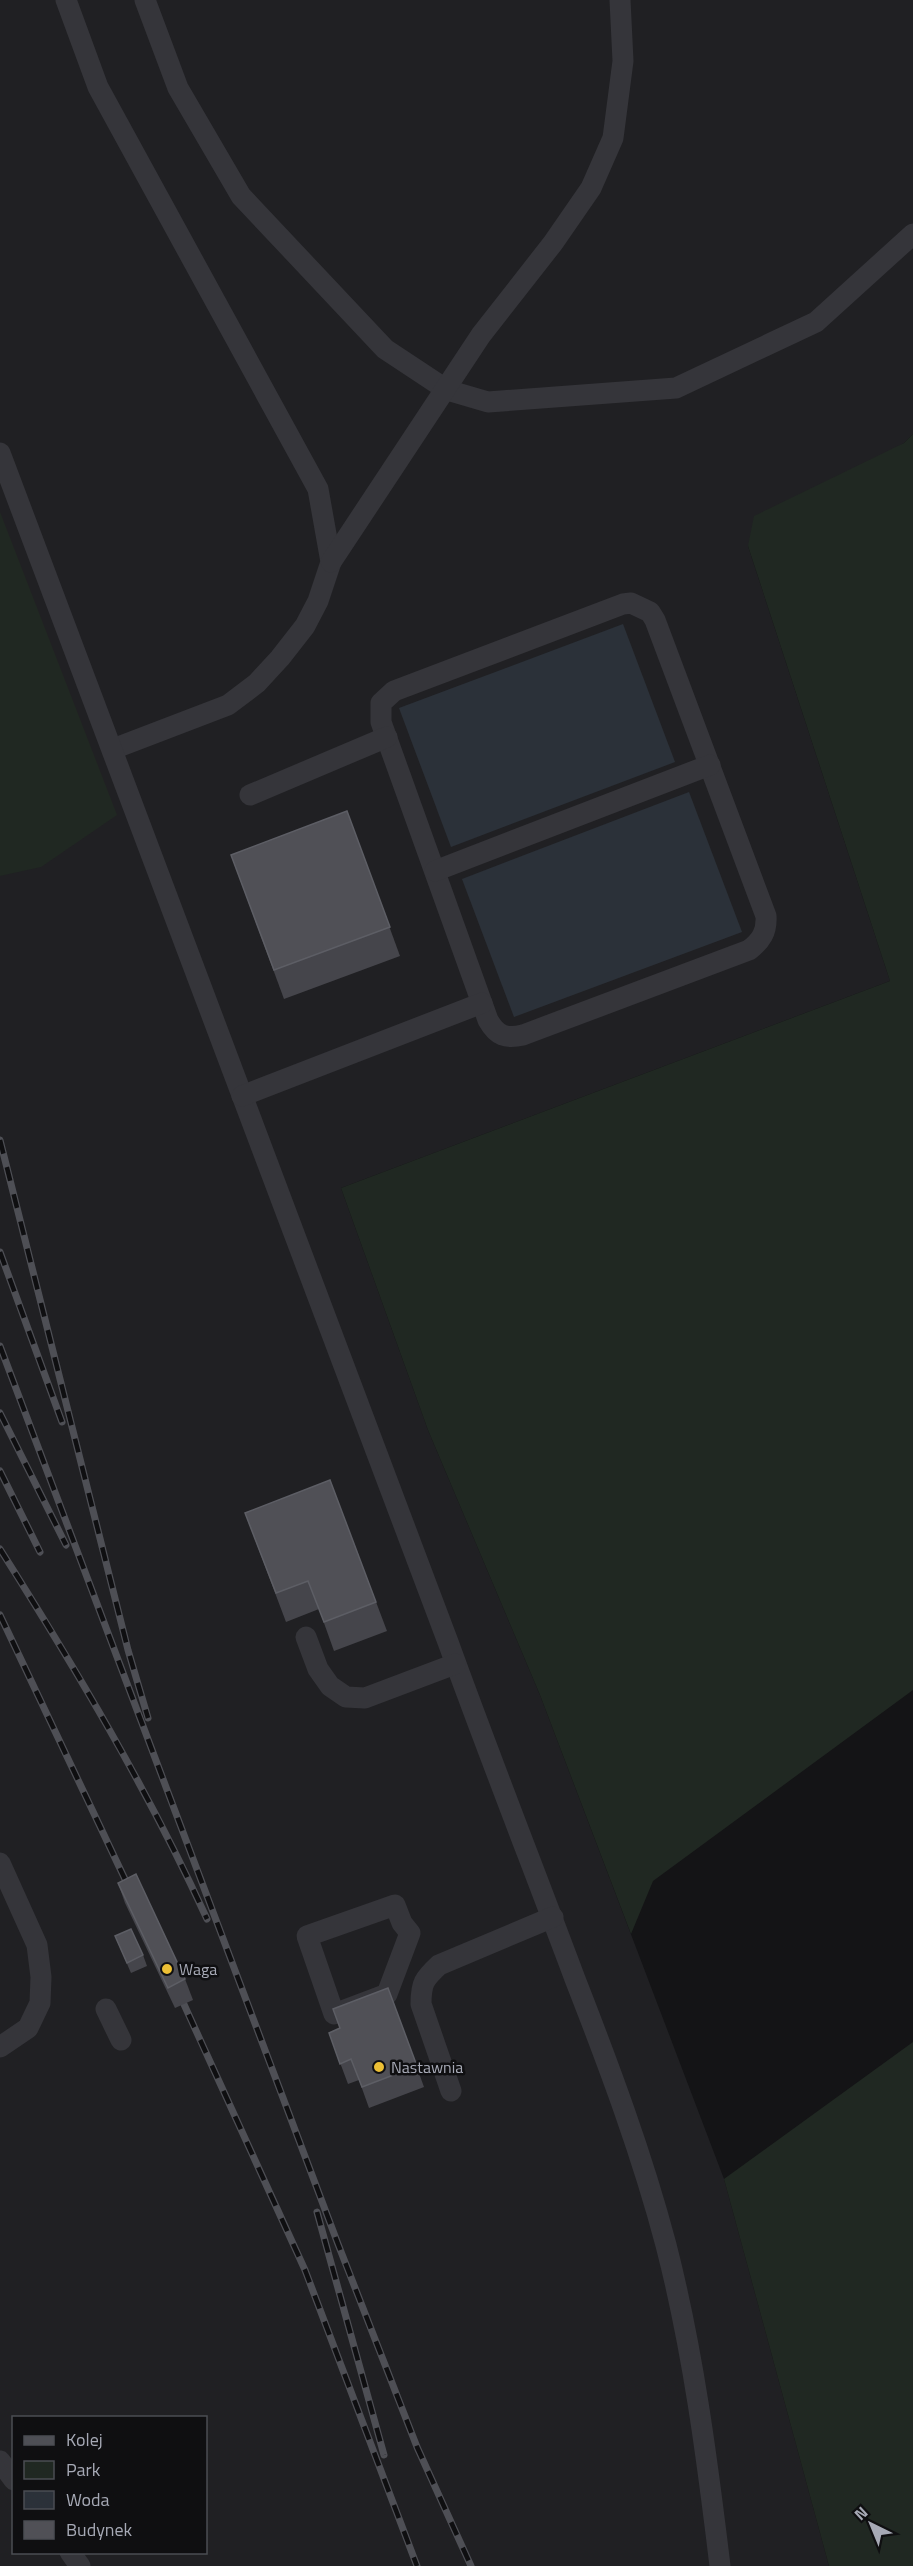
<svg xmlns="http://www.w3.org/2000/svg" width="913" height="2566" viewBox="0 0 913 2566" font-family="'Titillium Web',sans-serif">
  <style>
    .built { fill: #202023; fill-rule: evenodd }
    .green { fill: #202822 }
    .water { fill: #2b3139 }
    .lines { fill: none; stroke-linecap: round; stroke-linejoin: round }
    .lane { stroke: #35353a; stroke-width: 21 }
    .rail-casing { stroke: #4e4f55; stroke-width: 7 }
    .rail { stroke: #0f0f11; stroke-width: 4.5; stroke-dasharray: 14; stroke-linecap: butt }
    .wall { fill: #45454b }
    .building { fill: #505056; stroke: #5d5e65; stroke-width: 1.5 }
    .poi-dot { fill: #ecbf35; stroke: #0f0f11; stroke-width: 2 }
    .labels { text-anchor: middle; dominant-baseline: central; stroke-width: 5; stroke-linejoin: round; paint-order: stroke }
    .poi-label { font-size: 16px; fill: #a6a9b5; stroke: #0f0f11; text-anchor: start }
  </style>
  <rect width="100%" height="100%" fill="#141416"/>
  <path class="built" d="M0,0H913V434L904,443L748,546L890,981L341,1188L428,1430L540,1695L724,2179L829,2566H0ZM14,2418H206V2552H14Z"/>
  <g class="green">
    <path d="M913,434V1690L653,1881L631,1934L540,1695L428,1430L341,1188L890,981L748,546L754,516L904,443Z"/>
    <path d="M0,512L117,815L41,867L0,876Z"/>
    <path d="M913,2042V2566H829L724,2179Z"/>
  </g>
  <g class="water">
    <path d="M623,624L675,762L451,847L399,708Z"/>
    <path d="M689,792L742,932L514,1017L462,879Z"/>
  </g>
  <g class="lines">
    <g class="lane">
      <path d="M66,0L98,87L318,489L331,562L318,601L305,626L280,658L257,683L228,705L113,749"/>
      <path d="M145,0L178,88L241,196L385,349L447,390L488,402L676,388L816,322L913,234"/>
      <path d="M0,453C148,850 301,1245 448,1642C489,1755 533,1867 575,1979C609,2066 642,2154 666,2245C693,2350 707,2458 720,2566"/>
      <path d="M331,562L481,335L553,243L591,188L613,138L623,61L620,0"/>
      <path d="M631,603L650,612L655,620L766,916C767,932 761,941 749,950L523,1035C506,1039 497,1036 488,1020L381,722V703L394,691L623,604Z"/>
      <path d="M250,795L387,737"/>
      <path d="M435,871L710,765"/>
      <path d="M242,1096L482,1003"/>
      <path d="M306,1637L318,1669L330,1686L346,1697L365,1698L455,1664"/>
      <path d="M0,1863L37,1945L41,1977L40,2003L28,2028L0,2047"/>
      <path d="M395,1905L402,1923L410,1933L387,1994L334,2014L307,1936Z"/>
      <path d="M106,2009L121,2040"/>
      <path d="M451,2091L421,2004C421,1983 424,1979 439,1965L553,1917"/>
      <path d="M0,2461L14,2480"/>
      <path d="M70,2552L80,2566"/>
    </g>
    <defs>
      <g id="rail">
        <path d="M0,1140L128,1650L148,1718"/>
        <path d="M0,1252L62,1422"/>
        <path d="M0,1346L338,2244L417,2447L471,2566"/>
        <path d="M0,1413L66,1545"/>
        <path d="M0,1471L40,1552"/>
        <path d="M0,1549C76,1669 148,1790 207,1919"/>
        <path d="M0,1615L132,1894"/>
        <path d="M177,1989L305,2270L417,2566"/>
        <path d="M317,2212L384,2455"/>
      </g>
    </defs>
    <use href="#rail" class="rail-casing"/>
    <use href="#rail" class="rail"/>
  </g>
  <g class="wall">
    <path d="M347,811L400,956L284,999L231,855Z"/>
    <path d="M330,1480L387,1631L334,1651L319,1609L286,1622L245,1513Z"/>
    <path d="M118,1883L185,1979L193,2000L175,2008L125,1903Z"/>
    <path d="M115,1936L143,1955L147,1966L131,1973Z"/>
    <path d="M388,1988L424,2087L369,2108L359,2080L348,2084L329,2033L340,2028Z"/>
  </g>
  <g class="building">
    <path d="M347,811L390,927L274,970L231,855Z"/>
    <path d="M330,1480L376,1602L324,1622L308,1581L276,1593L245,1513Z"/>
    <path d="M136,1874L185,1979L168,1988L118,1883Z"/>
    <path d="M131,1929L143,1955L127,1963L115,1936Z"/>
    <path d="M388,1988L417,2066L362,2087L351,2059L340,2064L329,2033L340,2028L333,2009Z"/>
  </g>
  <g class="poi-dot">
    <circle cx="167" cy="1969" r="6"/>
    <circle cx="379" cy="2067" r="6"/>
  </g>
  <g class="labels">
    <g class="poi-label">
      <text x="179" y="1969">Waga</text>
      <text x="391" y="2067">Nastawnia</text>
    </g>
  </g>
  <rect x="12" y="2416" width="195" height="138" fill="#0f0f11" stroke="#4b4d53" stroke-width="1.5"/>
  <rect x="24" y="2436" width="30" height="9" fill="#4e4f55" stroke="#4b4d53" stroke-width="1.5"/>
  <text x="66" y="2446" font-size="18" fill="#a6a9b5">Kolej</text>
  <rect x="24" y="2461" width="30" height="18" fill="#202822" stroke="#4b4d53" stroke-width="1.5"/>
  <text x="66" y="2476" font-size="18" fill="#a6a9b5">Park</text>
  <rect x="24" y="2491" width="30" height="18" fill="#2b3139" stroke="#4b4d53" stroke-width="1.5"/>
  <text x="66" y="2506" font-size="18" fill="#a6a9b5">Woda</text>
  <rect x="24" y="2521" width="30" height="18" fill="#505056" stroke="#4b4d53" stroke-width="1.5"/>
  <text x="66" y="2536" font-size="18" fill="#a6a9b5">Budynek</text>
  <g transform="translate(871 2524) rotate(317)" stroke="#0f0f11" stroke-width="4.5" paint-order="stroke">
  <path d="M0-4.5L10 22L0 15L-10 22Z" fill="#a6a9b5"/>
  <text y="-9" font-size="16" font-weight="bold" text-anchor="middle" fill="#a6a9b5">N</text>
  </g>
</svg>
